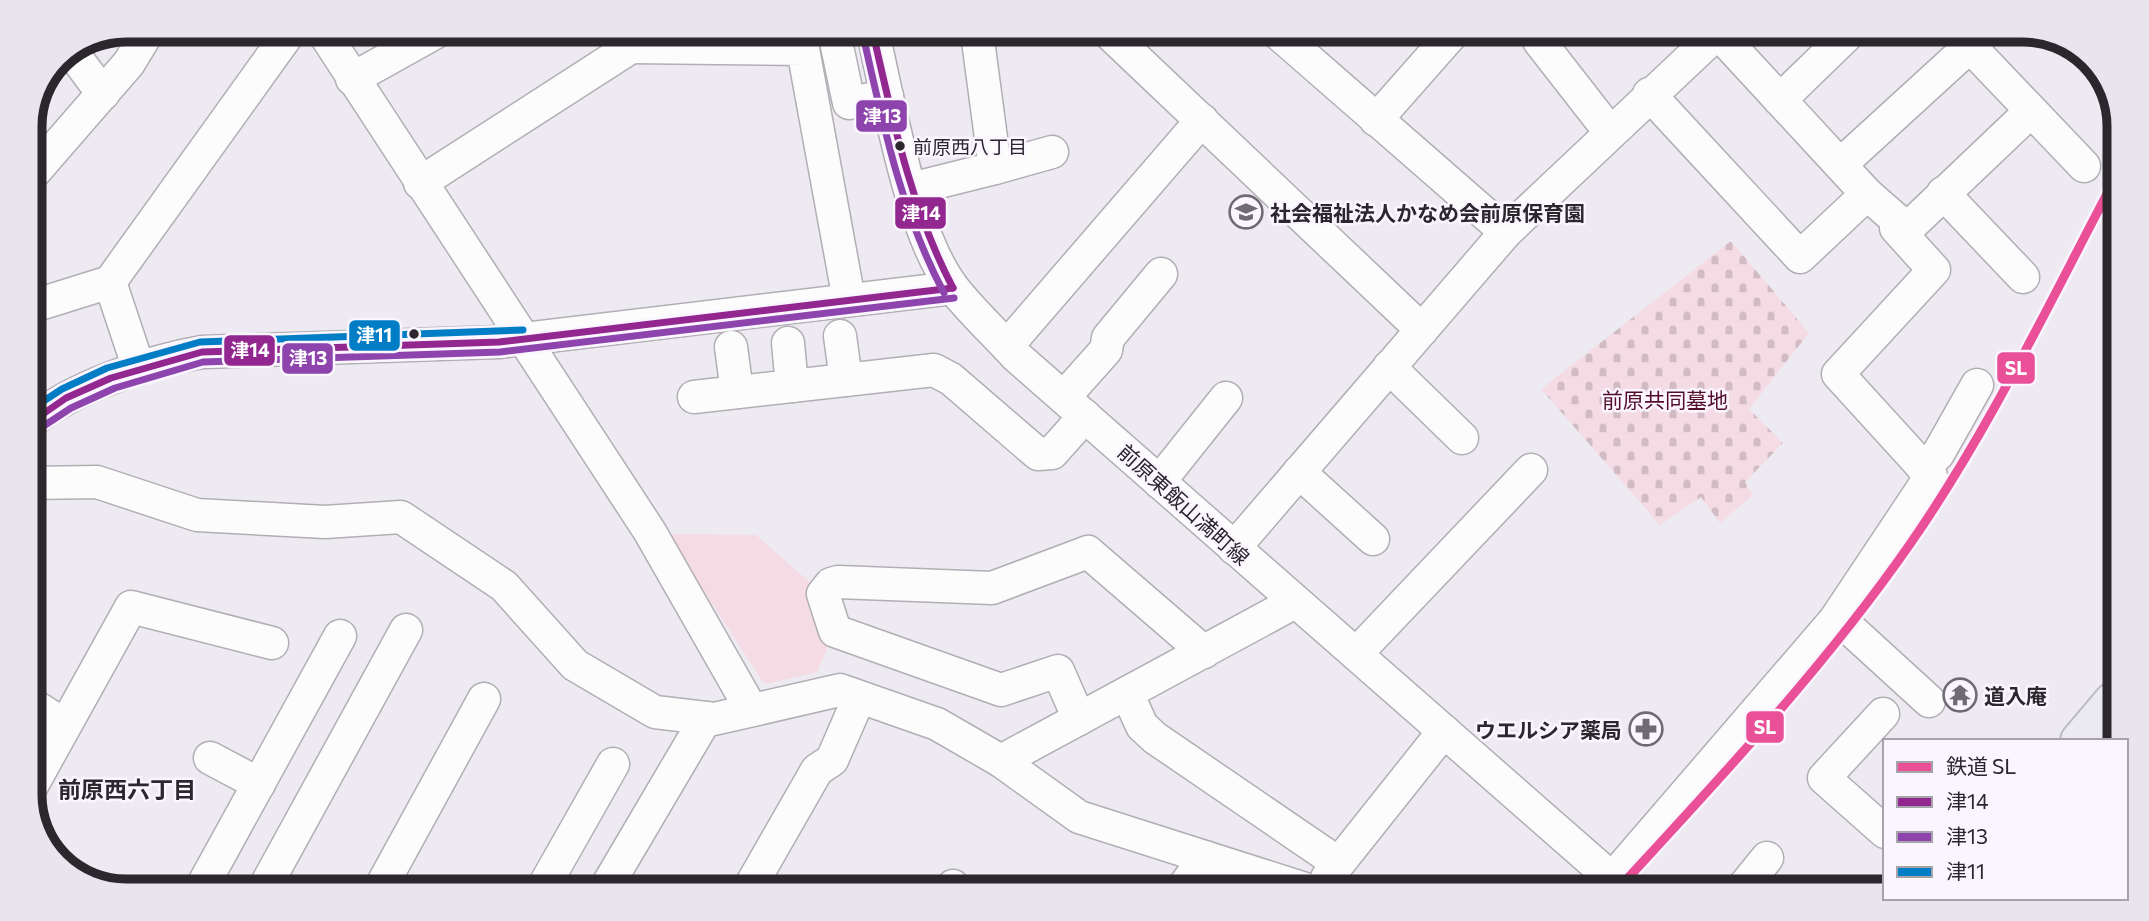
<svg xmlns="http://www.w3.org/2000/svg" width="2149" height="921" viewBox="0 0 2149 921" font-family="Commissioner,'Noto Sans JP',sans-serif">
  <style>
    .cemetery { fill: url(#cemetery-stones) }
    .green { fill: #f5dbe4 }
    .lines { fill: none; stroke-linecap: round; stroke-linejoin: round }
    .minor-casing { stroke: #b1aeb4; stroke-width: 35 }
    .highway-casing { stroke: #bcbac5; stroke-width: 42 }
    .minor { stroke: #fcfcfd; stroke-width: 32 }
    .highway { stroke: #ebeaf3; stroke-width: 38 }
    .bus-1-casing { stroke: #faf5ff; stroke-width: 12 }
    .bus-2-casing { stroke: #faf5ff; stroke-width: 12 }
    .bus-3-casing { stroke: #faf5ff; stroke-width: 12 }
    .bus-1 { stroke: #92278f; stroke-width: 7 }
    .bus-2 { stroke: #8e44ad; stroke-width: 7 }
    .bus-3 { stroke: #007dc5; stroke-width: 7 }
    .rail-1-casing { stroke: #faf5ff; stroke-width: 14 }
    .rail-1 { stroke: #e95098; stroke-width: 9 }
    .bus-dot { fill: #2b272d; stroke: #faf5ff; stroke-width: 2.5 }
    .labels { text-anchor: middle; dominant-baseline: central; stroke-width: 5; stroke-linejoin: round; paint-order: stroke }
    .bus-label { font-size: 19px; fill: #2b272d; stroke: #faf5ff; text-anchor: start }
    .poi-label { font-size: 21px; font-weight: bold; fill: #2b272d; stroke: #faf5ff; text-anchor: start }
    .park-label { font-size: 21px; fill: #520e27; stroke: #faf5ff }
    .street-label { font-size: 21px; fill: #2b272d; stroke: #faf5ff }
    .neighbourhood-label { font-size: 23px; font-weight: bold; fill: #2b272d; stroke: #faf5ff }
    .rim { fill: none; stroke: #2b272d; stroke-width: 9 }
    .line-badge { stroke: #faf5ff; stroke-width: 2.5 }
    .badge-label { font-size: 19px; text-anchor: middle; font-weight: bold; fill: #fff }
  </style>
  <defs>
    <pattern id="cemetery-stones" width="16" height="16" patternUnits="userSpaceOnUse" patternTransform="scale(1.75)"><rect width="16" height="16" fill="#f5dbe4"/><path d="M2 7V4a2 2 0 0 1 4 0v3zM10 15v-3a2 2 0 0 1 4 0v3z" fill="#d2bcc4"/></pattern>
  </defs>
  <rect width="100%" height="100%" fill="#eeeaf2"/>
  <path class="cemetery" d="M1731,241L1809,333L1749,409L1783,443L1745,482L1753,495L1720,523L1701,497L1660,525L1541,389Z"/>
  <path class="green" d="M667,534L756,535L813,585L808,590L831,640L817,672L766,684L763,682Z"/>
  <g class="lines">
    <defs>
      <g id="minor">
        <path d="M322,30L650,532L751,709"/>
        <path d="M623,32L631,47L803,49L849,300"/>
        <path d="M834,32L849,103L887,96"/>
        <path d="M873,33C889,102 911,234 954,289C972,312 996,334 1016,356L1625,890"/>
        <path d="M1109,33L1422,330"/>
        <path d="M1279,34L1506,232"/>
        <path d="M1547,35L1539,41L1610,132"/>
        <path d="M1721,36L1867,194L1907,229L2031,111"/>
        <path d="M1961,37L2084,166"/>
        <path d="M72,52L103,94"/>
        <path d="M352,79L438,31"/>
        <path d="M1649,94L1800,257L1867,194"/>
        <path d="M1780,100L1846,36"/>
        <path d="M1376,120L1451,35"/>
        <path d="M1841,164L1980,37"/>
        <path d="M995,168L1052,152"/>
        <path d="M30,177L129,63L149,30"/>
        <path d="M420,183L631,47"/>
        <path d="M911,189L995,168L977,33"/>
        <path d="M1943,193L2023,277"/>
        <path d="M110,282L139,369"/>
        <path d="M30,307L110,282L291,30"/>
        <path d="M840,336L846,380"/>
        <path d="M788,343L792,386"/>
        <path d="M1007,346L1202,120"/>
        <path d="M731,347L737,392"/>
        <path d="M1389,367L1462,438"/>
        <path d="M694,397L934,370L951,379L1038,454L1052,453L1085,416"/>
        <path d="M1064,397L1106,350L1108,338L1161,274"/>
        <path d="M30,423C70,388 150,361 202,352L499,342L953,288"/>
        <path d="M1923,468L1938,454L1977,385"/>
        <path d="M1299,472L1373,539"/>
        <path d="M1159,482L1226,398"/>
        <path d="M30,483L97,482L197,515L325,522L401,517L504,586L575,665L655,712L714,719L840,690L937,724L1001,761L1295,602"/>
        <path d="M1234,548L1506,232L1714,36"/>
        <path d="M1835,620L1848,627L1929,701"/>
        <path d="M1356,654L1531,470"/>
        <path d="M1127,693L1142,726L1155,738L1338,863"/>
        <path d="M30,703L64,725"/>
        <path d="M1883,714L1824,778L1885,832"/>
        <path d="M1079,719L1058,671L1001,690L835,631L823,594L831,584L838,582L992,588L1088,552L1204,652"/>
        <path d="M210,758L259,784"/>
        <path d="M1001,761L1079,817L1305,889"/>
        <path d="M30,789L131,607L272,643"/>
        <path d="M1327,878L1444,731"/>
        <path d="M1612,879L1835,620L1931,476L1838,374L1934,270L1896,228L1901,224"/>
        <path d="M203,885L340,636"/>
        <path d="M266,885L406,630"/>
        <path d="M382,885L484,699"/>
        <path d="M544,886L613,764"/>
        <path d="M607,886L706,718"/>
        <path d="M750,887L817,770L832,760L859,698"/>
        <path d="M952,887L953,886"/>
        <path d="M1183,888L1205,857"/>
        <path d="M1741,890L1767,858"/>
      </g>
      <path id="highway" d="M2080,741L2113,702"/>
    </defs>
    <use href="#minor" class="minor-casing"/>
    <use href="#highway" class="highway-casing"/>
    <use href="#minor" class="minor"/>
    <use href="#highway" class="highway"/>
    <defs>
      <g id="bus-1">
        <path d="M873,33C893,121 911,208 953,288"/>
        <path d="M30,423L66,398L111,378L202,352L499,342L953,288"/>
      </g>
      <g id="bus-2">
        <path d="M863,35C883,124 901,212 944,293"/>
        <path d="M36,431L71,408L115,388L203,362L500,352L954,298"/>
      </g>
      <path id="bus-3" d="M30,410L62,389L107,368L200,342L523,330"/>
    </defs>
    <use href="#bus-1" class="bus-1-casing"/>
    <use href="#bus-2" class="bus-2-casing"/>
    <use href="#bus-3" class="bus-3-casing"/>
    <use href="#bus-1" class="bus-1"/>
    <use href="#bus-2" class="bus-2"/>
    <use href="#bus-3" class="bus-3"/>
    <defs>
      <path id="rail-1" d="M1617,890C1719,779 1822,670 1908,547C1990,430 2051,299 2118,173"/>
    </defs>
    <use href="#rail-1" class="rail-1-casing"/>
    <use href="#rail-1" class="rail-1"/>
  </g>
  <defs>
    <symbol id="school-ring" viewBox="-11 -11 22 22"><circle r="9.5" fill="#faf5ff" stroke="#6f6b72" stroke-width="1.5"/><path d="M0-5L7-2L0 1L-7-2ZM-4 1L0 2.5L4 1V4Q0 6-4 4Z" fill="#6f6b72"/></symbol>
    <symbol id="temple-ring" viewBox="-11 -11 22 22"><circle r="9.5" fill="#faf5ff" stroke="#6f6b72" stroke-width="1.5"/><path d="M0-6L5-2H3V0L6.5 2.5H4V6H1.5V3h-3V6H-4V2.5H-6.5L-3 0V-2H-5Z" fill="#6f6b72"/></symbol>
    <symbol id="pharmacy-ring" viewBox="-11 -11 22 22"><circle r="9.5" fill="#faf5ff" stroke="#6f6b72" stroke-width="1.5"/><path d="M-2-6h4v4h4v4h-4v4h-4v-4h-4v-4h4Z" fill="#6f6b72"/></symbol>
  </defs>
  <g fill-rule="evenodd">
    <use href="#school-ring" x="1227" y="193" width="38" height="38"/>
    <use href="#temple-ring" x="1941" y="676" width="38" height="38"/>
    <use href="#pharmacy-ring" x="1627" y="710" width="38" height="38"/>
  </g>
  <g class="bus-dot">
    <circle cx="900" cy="146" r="6"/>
    <circle cx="414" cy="334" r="6"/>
  </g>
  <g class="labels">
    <g class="bus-label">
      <text x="913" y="146">前原西八丁目</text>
    </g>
    <g class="poi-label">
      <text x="1270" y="212">社会福祉法人かなめ会前原保育園</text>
      <text x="1984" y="695">道入庵</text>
      <text x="1622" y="729" text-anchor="end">ウエルシア薬局</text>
    </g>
    <g class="park-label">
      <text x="1665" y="399">前原共同墓地</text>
    </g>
    <g class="street-label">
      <text transform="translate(1184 504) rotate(42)">前原東飯山満町線</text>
    </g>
    <g class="neighbourhood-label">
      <text x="127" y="789">前原西六丁目</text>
    </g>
  </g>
  <path d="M0 0H2149V921H0ZM126 42H2023A84 84 0 0 1 2107 126V795A84 84 0 0 1 2023 879H126A84 84 0 0 1 42 795V126A84 84 0 0 1 126 42Z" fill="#e9e5ee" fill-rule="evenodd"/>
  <path class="rim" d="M126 42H2023A84 84 0 0 1 2107 126V795A84 84 0 0 1 2023 879H126A84 84 0 0 1 42 795V126A84 84 0 0 1 126 42Z"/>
  <g class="line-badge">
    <rect x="855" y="99" width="53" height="34" rx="7" fill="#8e44ad"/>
    <rect x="894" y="196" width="53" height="34" rx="7" fill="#92278f"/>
    <rect x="348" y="319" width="53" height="33" rx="7" fill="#007dc5"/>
    <rect x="223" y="334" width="53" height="33" rx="7" fill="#92278f"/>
    <rect x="281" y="342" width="53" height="33" rx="7" fill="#8e44ad"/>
    <rect x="1996" y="351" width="40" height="34" rx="7" fill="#e95098"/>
    <rect x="1745" y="710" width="40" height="34" rx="7" fill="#e95098"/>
  </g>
  <g class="badge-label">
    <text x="882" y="123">津13</text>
    <text x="921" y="220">津14</text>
    <text x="374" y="342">津11</text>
    <text x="250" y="357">津14</text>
    <text x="308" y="365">津13</text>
    <text x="2016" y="375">SL</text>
    <text x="1765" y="734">SL</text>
  </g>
  <rect x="1883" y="739" width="245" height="161" fill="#faf5ff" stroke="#a7a3ab" stroke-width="2"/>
  <rect x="1897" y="762" width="35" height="10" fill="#e95098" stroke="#a7a3ab" stroke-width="2"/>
  <text x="1946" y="774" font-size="21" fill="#2b272d">鉄道 SL</text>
  <rect x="1897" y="797" width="35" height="10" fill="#92278f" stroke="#a7a3ab" stroke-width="2"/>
  <text x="1946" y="809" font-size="21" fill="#2b272d">津14</text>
  <rect x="1897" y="832" width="35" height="10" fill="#8e44ad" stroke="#a7a3ab" stroke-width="2"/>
  <text x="1946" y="844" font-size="21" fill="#2b272d">津13</text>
  <rect x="1897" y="867" width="35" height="10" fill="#007dc5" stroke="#a7a3ab" stroke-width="2"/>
  <text x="1946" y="879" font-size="21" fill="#2b272d">津11</text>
</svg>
